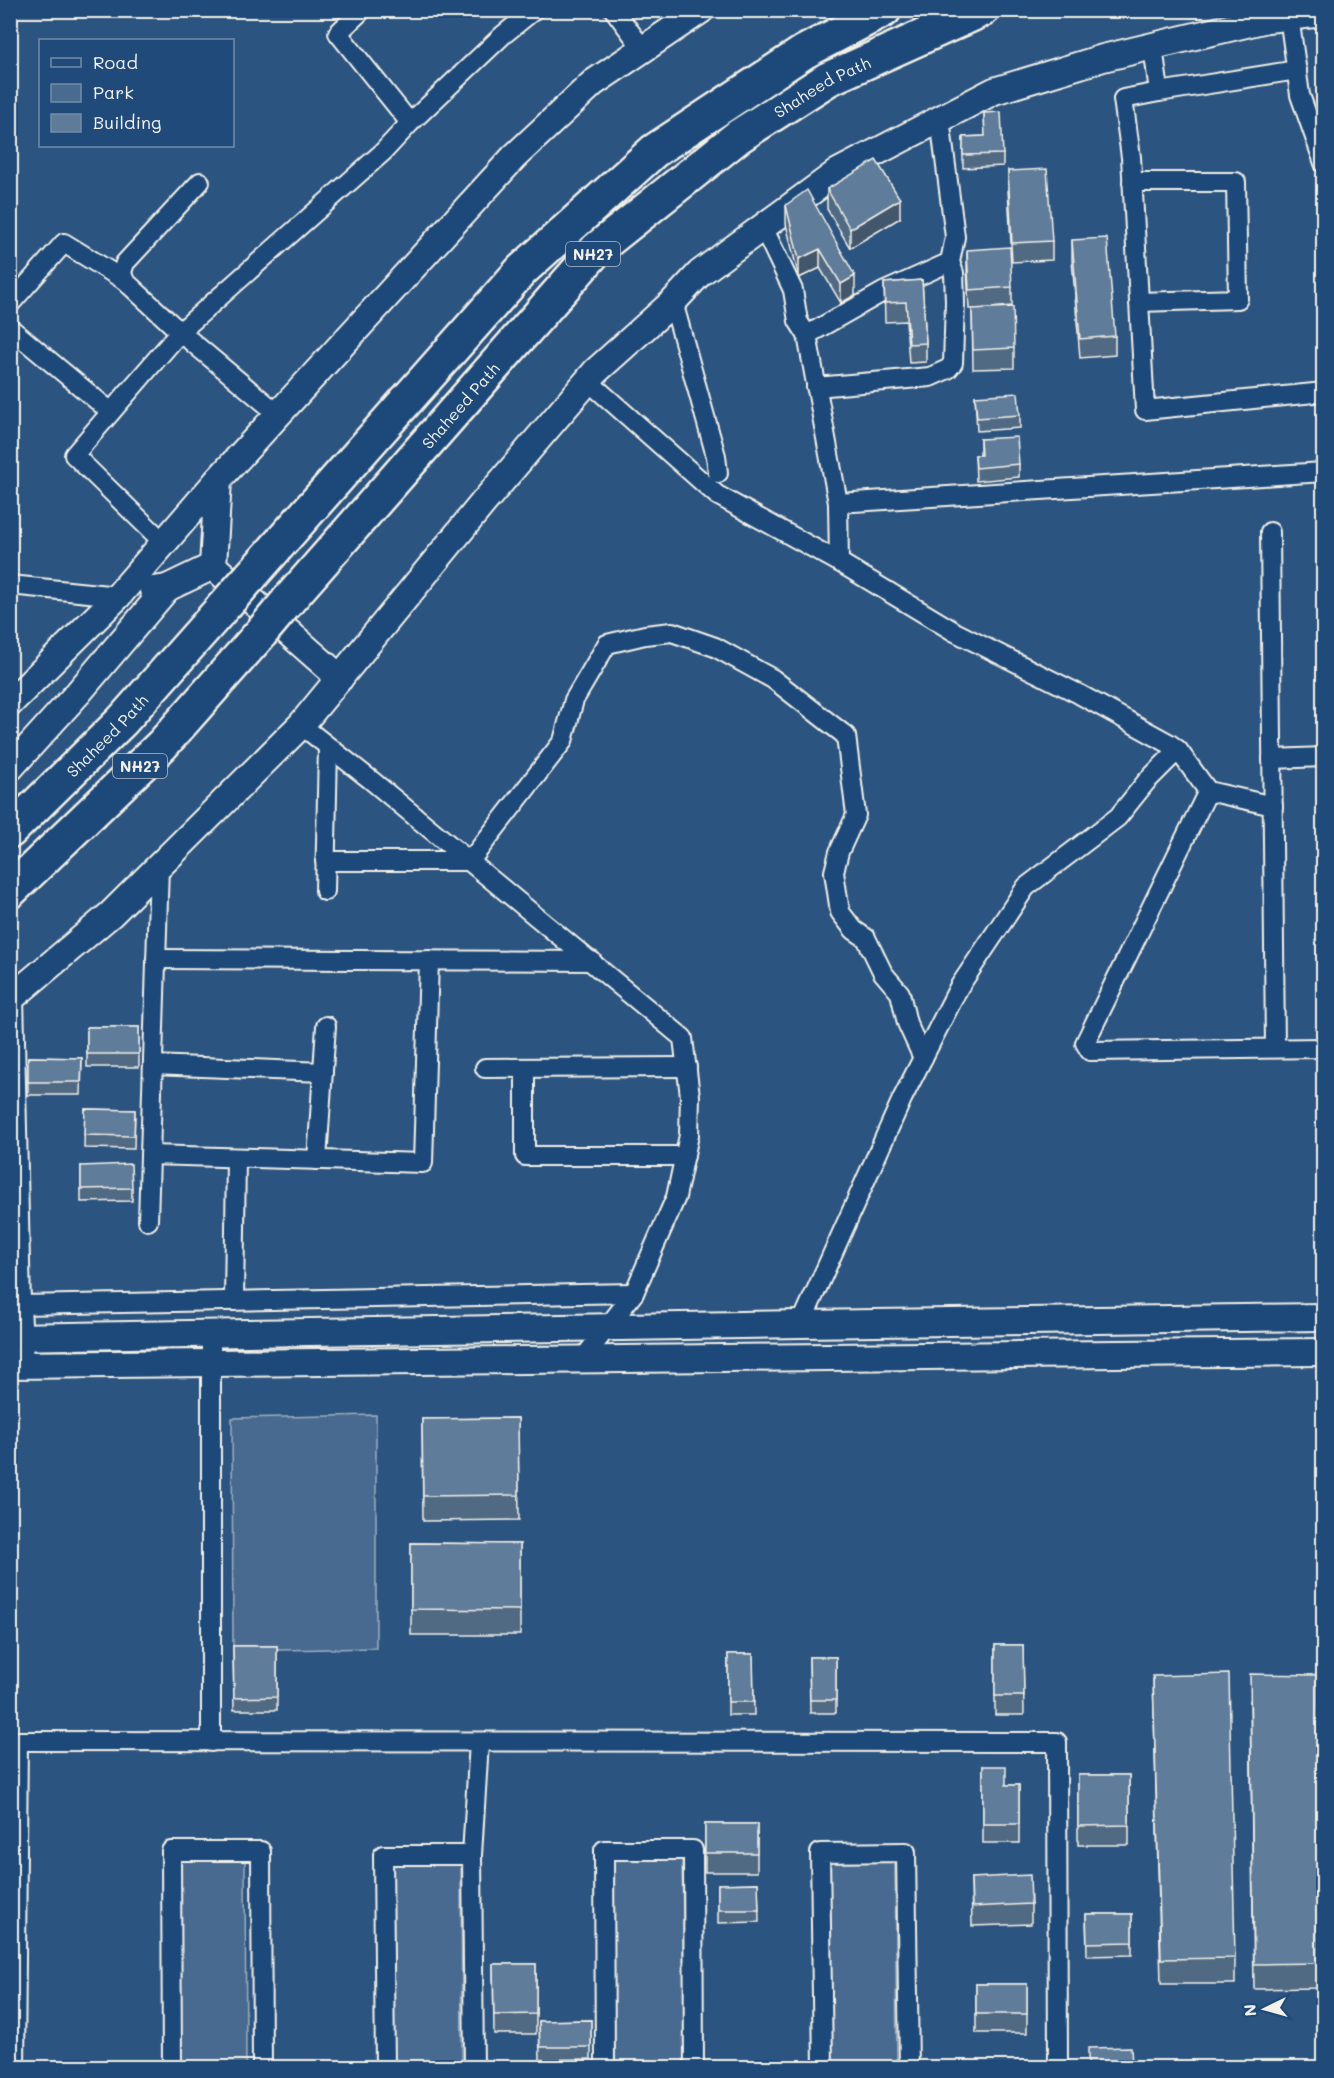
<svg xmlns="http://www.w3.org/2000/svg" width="1334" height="2078" viewBox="0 0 1334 2078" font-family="Mali,sans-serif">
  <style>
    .green { fill: #496b90; stroke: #9eaebc; stroke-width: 1.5 }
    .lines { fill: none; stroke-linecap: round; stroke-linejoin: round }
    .street-casing { stroke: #f4f1e8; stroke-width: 22 }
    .secondary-casing { stroke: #f4f1e8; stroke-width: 30 }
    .highway-casing { stroke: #f4f1e8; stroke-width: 38 }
    .street { stroke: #1f4a7a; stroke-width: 18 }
    .secondary { stroke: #1f4a7a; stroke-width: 26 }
    .highway { stroke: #1f4a7a; stroke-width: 33 }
    .highway-bridge-casing { stroke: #f4f1e8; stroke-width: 38; stroke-linecap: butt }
    .highway-bridge { stroke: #1f4a7a; stroke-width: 33 }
    .wall { fill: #516a84; stroke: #f4f1e8; stroke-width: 1.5 }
    .shaded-wall { fill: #42566c; stroke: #f4f1e8; stroke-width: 1.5 }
    .building { fill: #5e7b9a; stroke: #f4f1e8; stroke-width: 1.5 }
    .labels { text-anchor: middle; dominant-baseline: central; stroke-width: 4.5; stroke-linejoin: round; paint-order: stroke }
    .shield { fill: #1f4a7a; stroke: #b4bfc7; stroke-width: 1.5 }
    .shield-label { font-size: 15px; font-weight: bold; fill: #f4f1e8 }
    .street-label { font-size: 16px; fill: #f4f1e8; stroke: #1f4a7a }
  </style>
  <rect width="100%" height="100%" fill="#2c5481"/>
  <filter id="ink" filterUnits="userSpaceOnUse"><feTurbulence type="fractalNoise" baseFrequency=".0167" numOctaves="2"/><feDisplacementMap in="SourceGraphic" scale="12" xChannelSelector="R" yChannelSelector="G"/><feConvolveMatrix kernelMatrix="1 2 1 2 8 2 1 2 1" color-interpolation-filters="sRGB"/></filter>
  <g filter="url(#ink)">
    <g class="green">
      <path d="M376,1415V1648L233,1651L232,1418Z"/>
      <path d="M682,1855L685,2067H611L609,1859Z"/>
      <path d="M895,1858L897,2067H829V1859Z"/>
      <path d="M245,1859L246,2067L175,2068V1861Z"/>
      <path d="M461,1859L462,2067H394L393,1861Z"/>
    </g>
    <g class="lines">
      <defs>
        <g id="street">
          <path d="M362,10L338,33L410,123"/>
          <path d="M614,10L643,49"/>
          <path d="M1289,16L1300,95L1324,163"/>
          <path d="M1153,46L1159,92L1123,99L1131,157L1145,410L1324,392"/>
          <path d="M1159,92L1297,70"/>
          <path d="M200,182L125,263L122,272L124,280L180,332L278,414"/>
          <path d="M1132,182H1236L1238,299L1139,302"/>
          <path d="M763,227L793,290L798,321L807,335L838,503L839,562"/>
          <path d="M673,302L716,456L718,473"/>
          <path d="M10,304L64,243L124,280"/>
          <path d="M10,328L111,412"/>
          <path d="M807,335L883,292L950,262"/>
          <path d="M587,380L717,495L839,562L955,632L1079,694L1170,744L1178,750L1208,791L1273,806"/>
          <path d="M816,387L930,377L948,369L953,363L955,302L954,273L950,262L955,237L940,119"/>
          <path d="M838,503L1324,472"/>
          <path d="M1270,532L1275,1048"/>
          <path d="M164,543L74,455L180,332L383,152L410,123L503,35L534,10"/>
          <path d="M10,585L118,596"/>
          <path d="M301,725L371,780L683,1038L690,1096L689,1135L676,1197L634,1293L582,1360"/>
          <path d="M1272,759L1324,757"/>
          <path d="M1208,791L1085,1043L1090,1051L1324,1048"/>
          <path d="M325,861H470L563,741L574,700L607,644L645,635L672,632L715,647L773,679L846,736L856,815L839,852L834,872L840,912L854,930L866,938L883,973L900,993L907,1023L923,1058"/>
          <path d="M325,891L328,747"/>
          <path d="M156,959L592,961"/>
          <path d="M14,996L21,1305L634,1293"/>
          <path d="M153,1065L323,1072"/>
          <path d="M485,1068L687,1067"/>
          <path d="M525,1068V1156H685"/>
          <path d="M150,1155L423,1163L429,960"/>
          <path d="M317,1160L326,1026"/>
          <path d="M148,1221L159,866"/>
          <path d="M234,1301L236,1158"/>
          <path d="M21,1305L24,1365"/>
          <path d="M801,1324L902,1099L959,987L1026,887L1118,817L1146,782L1178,750"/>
          <path d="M211,1333V1742"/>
          <path d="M10,1741L1057,1742L1058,2068"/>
          <path d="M472,1855L479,1742"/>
          <path d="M15,2068L18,1741"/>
          <path d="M172,2068L171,1851H261L262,2068"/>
          <path d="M385,2068L383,1855H472L474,2068"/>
          <path d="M605,2068L604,1850H693L694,2068"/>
          <path d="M823,2068L820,1853L906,1852L909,2068"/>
        </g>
        <g id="secondary">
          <path d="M213,566L218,480L514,157L593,83L701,10"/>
          <path d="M213,566L340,678"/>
          <path d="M153,590L167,588L213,566"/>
          <path d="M10,703L118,596L218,480"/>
          <path d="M10,768L78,693L167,588"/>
          <path d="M10,999L111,914L301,725L483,503L596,371L673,302L700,273L838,172L994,91L1103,58L1153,46L1267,19L1324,13"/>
          <path d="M10,1337L801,1324L1324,1317"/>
          <path d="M10,1365L1324,1352"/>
        </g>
        <g id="highway">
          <path d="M250,577L522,270L654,151L804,52L884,10"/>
          <path id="s1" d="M287,602L597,249L739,136L828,79L982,10"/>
          <path id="s2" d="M10,831L122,721L224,606"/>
          <path d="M10,891L162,745L261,633"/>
        </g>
      </defs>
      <use href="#street" class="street-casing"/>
      <use href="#secondary" class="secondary-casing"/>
      <use href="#highway" class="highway-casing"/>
      <use href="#street" class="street"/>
      <use href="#secondary" class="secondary"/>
      <use href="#highway" class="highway"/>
      <defs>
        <g id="highway-bridge">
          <path d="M224,606L250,577"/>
          <path d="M261,633L287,602"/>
        </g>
      </defs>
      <use href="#highway-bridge" class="highway-bridge-casing"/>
      <use href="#highway-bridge" class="highway-bridge"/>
    </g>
    <g class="wall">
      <path d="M984,113L1003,154V166L963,168V137L985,136Z"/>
      <path d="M1008,171L1052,241V260L1012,262L1008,190Z"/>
      <path d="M827,189L900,218L850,248L827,209Z"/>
      <path d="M786,205L855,295L841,303L820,268L799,278L786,224Z"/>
      <path d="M1072,240L1115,336V355L1080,358L1072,260Z"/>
      <path d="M967,250L1012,287V306L976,309L1014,348V368L973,369L972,309H969L967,269Z"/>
      <path d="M922,280L926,343V362L909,363L906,321L885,322L884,283Z"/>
      <path d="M975,396L1020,415V428L977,431Z"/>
      <path d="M980,439L1019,464V477L976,481L975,455H980Z"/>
      <rect x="87" y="1027" width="52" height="40"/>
      <path d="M28,1057L82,1058L81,1095H28Z"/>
      <path d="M85,1109L135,1110L134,1149L84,1148Z"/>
      <path d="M81,1166L132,1188V1201L81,1202Z"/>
      <path d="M518,1418L519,1520L423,1521L422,1419Z"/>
      <path d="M411,1543L520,1544V1635H411Z"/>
      <path d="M995,1645H1023L1024,1715H995Z"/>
      <path d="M233,1646H277V1710H234Z"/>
      <path d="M728,1654H753L754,1715H728Z"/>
      <path d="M809,1657H836V1713H810Z"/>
      <path d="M1319,1675L1321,1988L1254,1989L1250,1700Z"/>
      <path d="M1153,1676L1235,1958V1984H1161Z"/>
      <path d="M983,1766L1006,1785H1019V1843H983Z"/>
      <rect x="1078" y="1775" width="51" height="70"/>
      <rect x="705" y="1824" width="52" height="48"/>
      <path d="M971,1878L1031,1904V1924L972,1926Z"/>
      <path d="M758,1883L759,1922L718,1923V1884Z"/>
      <path d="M1086,1914H1132V1955L1087,1956Z"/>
      <path d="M493,1964H536V2034H494Z"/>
      <rect x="976" y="1984" width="51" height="49"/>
      <path d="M591,2020V2059L540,2060L539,2021Z"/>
    </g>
    <g class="shaded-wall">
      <path d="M900,199V218L850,248V229Z"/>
      <path d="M820,249V268L799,278V259Z"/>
      <path d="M855,276V295L841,303V284Z"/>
    </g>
    <g class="building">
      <path d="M1001,112L1003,154L963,155V137L985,136L984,113Z"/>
      <path d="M876,160L900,199L850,229L827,189Z"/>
      <path d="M1047,169L1052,241L1012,243L1008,171Z"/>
      <path d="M807,190L855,276L841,284L820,249L799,259L786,205Z"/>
      <path d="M1107,238L1115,336L1080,339L1072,240Z"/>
      <path d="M1010,247L1012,287L969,290L967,250Z"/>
      <path d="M922,280L926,343L909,344L906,302L885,303L884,283Z"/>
      <path d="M1013,307L1014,348L973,350L972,309Z"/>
      <path d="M1018,393L1020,415L977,418L975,396Z"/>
      <path d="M1017,437L1019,464L976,468L975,455H981L980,439Z"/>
      <rect x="87" y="1027" width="52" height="27"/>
      <path d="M28,1057L82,1058L81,1082H28Z"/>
      <path d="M85,1109L135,1110L134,1136L84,1135Z"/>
      <path d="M131,1164L132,1188L81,1189V1166Z"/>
      <path d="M518,1418L519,1495L423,1496L422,1419Z"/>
      <path d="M411,1543L520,1544V1610L411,1609Z"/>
      <path d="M995,1645H1023L1024,1696H995Z"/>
      <path d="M233,1646H277V1697L234,1698Z"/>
      <path d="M728,1654H753L754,1702H728Z"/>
      <path d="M809,1657H836V1700H810Z"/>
      <path d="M1229,1674L1235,1958L1161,1959L1153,1676Z"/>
      <path d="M1250,1674L1319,1675L1321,1963L1254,1964Z"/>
      <path d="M983,1766H1006V1785H1019V1824H983Z"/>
      <path d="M1078,1775H1129V1825L1078,1826Z"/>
      <rect x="705" y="1824" width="52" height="29"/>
      <path d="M1030,1875L1031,1904L972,1907L971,1878Z"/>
      <path d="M758,1883L759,1910H718V1884Z"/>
      <path d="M1086,1914H1132V1942L1087,1943Z"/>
      <path d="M493,1964H536V2014L494,2015Z"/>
      <rect x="976" y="1984" width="51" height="30"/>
      <path d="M591,2020V2047H540L539,2021Z"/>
      <path d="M1131,2047L1132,2067H1088V2048Z"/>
    </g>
  </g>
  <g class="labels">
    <g class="shield">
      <rect x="566" y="242" width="54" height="24" rx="4.5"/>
      <rect x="113" y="754" width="54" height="24" rx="4.5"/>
    </g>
    <g class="shield-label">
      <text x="593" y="254">NH27</text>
      <text x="140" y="766">NH27</text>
    </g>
    <g class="street-label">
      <text stroke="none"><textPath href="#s1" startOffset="748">Shaheed Path</textPath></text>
      <text stroke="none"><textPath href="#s1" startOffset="262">Shaheed Path</textPath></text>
      <text stroke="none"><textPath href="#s2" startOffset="136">Shaheed Path</textPath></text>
    </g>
  </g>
  <rect width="1334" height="2078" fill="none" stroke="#1f4a7a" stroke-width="36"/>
  <rect x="18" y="18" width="1298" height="2042" fill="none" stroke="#f4f1e8" stroke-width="2" filter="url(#ink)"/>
  <rect x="39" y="39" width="195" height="108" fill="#1f4a7a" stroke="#748da6" stroke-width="1.5"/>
  <rect x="51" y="58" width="30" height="9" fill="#1f4a7a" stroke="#748da6" stroke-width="1.5"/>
  <text x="93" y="69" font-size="18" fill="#f4f1e8">Road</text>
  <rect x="51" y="84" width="30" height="18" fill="#496b90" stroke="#748da6" stroke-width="1.5"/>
  <text x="93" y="99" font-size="18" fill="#f4f1e8">Park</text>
  <rect x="51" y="114" width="30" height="18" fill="#5e7b9a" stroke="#748da6" stroke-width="1.5"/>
  <text x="93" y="129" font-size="18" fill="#f4f1e8">Building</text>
  <g transform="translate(1265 2009) rotate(265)" stroke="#1f4a7a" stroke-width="4.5" paint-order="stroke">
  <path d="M0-4.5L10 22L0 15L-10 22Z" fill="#f4f1e8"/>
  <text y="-9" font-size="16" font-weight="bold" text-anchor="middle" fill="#f4f1e8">N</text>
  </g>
</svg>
